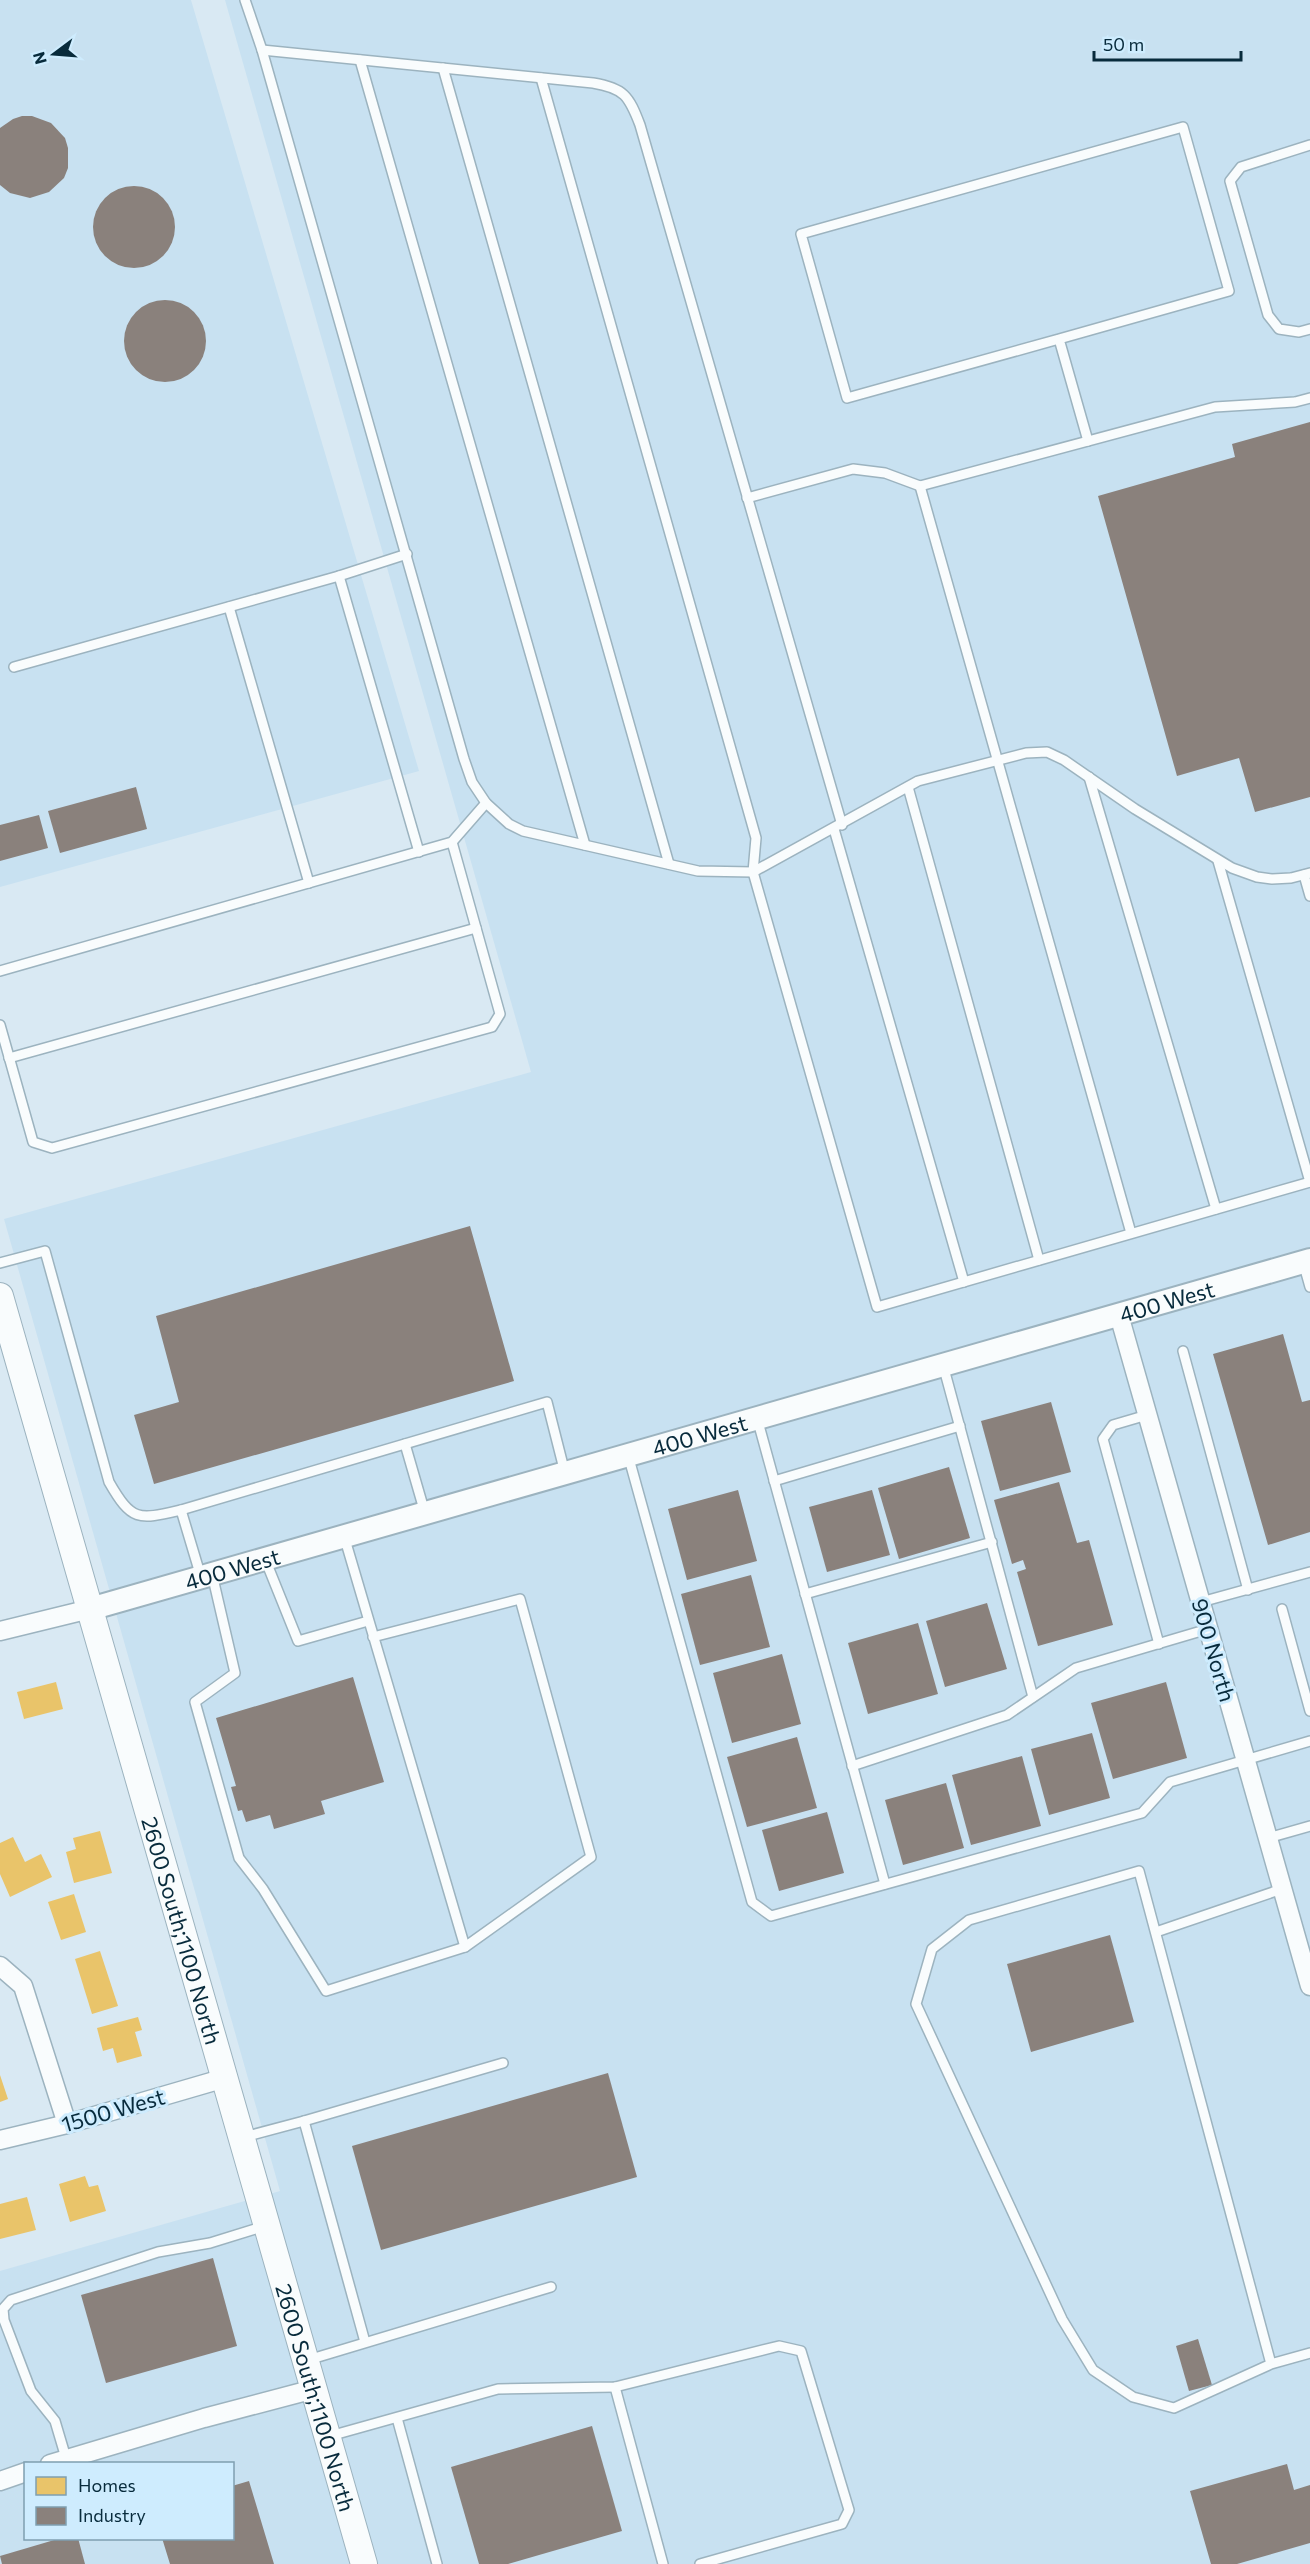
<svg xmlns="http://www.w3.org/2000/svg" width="1310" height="2564" viewBox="0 0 1310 2564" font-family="Commissioner,sans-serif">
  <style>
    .built { fill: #c8e1f1; fill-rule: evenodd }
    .homes { fill: #e9c46a }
    .industry { fill: #8a817c }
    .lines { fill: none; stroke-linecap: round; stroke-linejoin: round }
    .service-casing { stroke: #9cb3bf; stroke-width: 12 }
    .minor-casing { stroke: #9cb3bf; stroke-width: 21 }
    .tertiary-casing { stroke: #9cb3bf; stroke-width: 26 }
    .secondary-casing { stroke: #9cb3bf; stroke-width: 28 }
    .service { stroke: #f9fcfd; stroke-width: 9 }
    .minor { stroke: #f9fcfd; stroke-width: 18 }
    .tertiary { stroke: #f9fcfd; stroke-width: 22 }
    .secondary { stroke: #f9fcfd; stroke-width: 26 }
    .labels { text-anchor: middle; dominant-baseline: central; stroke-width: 6; stroke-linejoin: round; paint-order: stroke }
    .street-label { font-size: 22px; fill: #082b3c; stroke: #ceecfe }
  </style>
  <rect width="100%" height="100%" fill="#d9e9f3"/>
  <g class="built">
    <path d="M0,0H191L419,771L0,887Z"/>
    <path d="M225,0H1310V2564H0V2271L280,2191L4,1219L531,1072ZM26,2464H232V2538H26Z"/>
  </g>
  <g class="homes">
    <path d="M56,1682L63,1709L24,1719L17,1692Z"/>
    <path d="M100,1831L112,1873L74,1883L66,1852L76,1849L73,1838Z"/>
    <path d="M13,1837L25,1862L41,1854L52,1877L10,1897L0,1874V1843Z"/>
    <path d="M74,1894L86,1932L61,1940L48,1902Z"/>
    <path d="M100,1951L118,2006L92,2014L75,1959Z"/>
    <path d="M138,2017L142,2030L135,2032L142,2056L117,2063L113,2048L103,2051L97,2028Z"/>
    <path d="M0,2075L8,2099L0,2102Z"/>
    <path d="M85,2176L89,2187L98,2185L106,2211L70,2222L59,2184Z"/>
    <path d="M27,2197L36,2230L0,2239V2204Z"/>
  </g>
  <g class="industry">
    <path d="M22,116H32L51,123L65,138L68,148V168L64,178L49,192L30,198L10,193L0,185V128L13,119Z"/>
    <circle cx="134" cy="227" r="41"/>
    <circle cx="165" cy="341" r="41"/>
    <path d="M1310,422V797L1255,812L1239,758L1177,776L1098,496L1235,457L1232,444Z"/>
    <path d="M136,787L147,829L60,853L48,811Z"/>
    <path d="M39,815L48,848L0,861V825Z"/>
    <path d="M470,1226L514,1381L154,1484L134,1415L179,1402L156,1316Z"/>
    <path d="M1283,1334L1302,1402L1310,1400V1532L1268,1545L1213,1354Z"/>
    <path d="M1051,1402L1071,1472L1000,1491L981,1421Z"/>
    <path d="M949,1467L970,1538L899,1559L878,1488Z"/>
    <path d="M1059,1482L1077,1543L1089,1540L1113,1625L1038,1646L1017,1572L1026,1569L1023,1560L1012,1564L994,1500Z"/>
    <path d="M738,1490L757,1561L687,1580L668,1509Z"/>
    <path d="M872,1490L890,1555L827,1572L809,1507Z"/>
    <path d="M751,1575L770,1647L700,1665L681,1594Z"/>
    <path d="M987,1603L1007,1669L945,1687L926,1621Z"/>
    <path d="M918,1623L938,1694L868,1714L848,1643Z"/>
    <path d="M782,1654L801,1724L732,1743L713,1673Z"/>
    <path d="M353,1677L384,1782L321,1801L325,1814L274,1829L270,1815L246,1822L242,1810L238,1811L231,1787L236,1786L216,1718Z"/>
    <path d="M1166,1682L1187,1758L1113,1779L1091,1703Z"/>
    <path d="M1092,1733L1110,1798L1049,1815L1031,1749Z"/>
    <path d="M797,1737L817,1808L747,1827L727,1757Z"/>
    <path d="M1022,1756L1041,1826L971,1845L952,1775Z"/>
    <path d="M946,1783L964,1848L903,1865L885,1800Z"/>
    <path d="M827,1812L844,1873L779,1891L762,1830Z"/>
    <path d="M1110,1935L1134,2022L1031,2052L1007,1964Z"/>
    <path d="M608,2073L637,2177L381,2250L352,2146Z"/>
    <path d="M213,2258L237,2346L106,2383L81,2295Z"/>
    <path d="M1198,2339L1212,2385L1189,2391L1176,2346Z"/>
    <path d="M592,2426L622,2531L508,2564H479L451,2467Z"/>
    <path d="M1287,2464L1294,2490L1310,2485V2543L1237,2564H1211L1190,2491Z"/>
    <path d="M249,2481L274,2564H170L162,2538H232V2486Z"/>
    <path d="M61,2538H78L85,2564H2L0,2556Z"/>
  </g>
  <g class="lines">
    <defs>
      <g id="service">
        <path d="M245,0L262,50L464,759L472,782L486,803L509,824L523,831L698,871L753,872L918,781L1026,753L1047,752L1064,760L1135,809L1232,868L1257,877L1272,879L1291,878L1310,873"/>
        <path d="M262,50L593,83C624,88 629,96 640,125L842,825"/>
        <path d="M360,60L585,845"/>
        <path d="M443,68L669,864"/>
        <path d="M541,78L756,838L753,872L877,1307L1310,1182"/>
        <path d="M1310,145L1241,167L1230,181L1268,315L1279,329L1299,332L1310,329"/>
        <path d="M1059,339L1229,291L1183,127L801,234L847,398L1059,339L1088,441"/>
        <path d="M920,486L1131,1233"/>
        <path d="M747,498L853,469L885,473L920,486L1215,407L1295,402L1310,398"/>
        <path d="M407,554L339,576L419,852"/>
        <path d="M229,607L309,883"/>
        <path d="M14,667L339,576"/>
        <path d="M1089,777L1216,1209"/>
        <path d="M908,787L1039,1260"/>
        <path d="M834,829L964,1282"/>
        <path d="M1218,861L1310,1182"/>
        <path d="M1304,875L1310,896"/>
        <path d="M0,971L452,842L486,803"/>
        <path d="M0,1025L33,1142L52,1148L492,1027L500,1014L452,842"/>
        <path d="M9,1058L476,928"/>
        <path d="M1303,1262L1310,1287"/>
        <path d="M0,1263L45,1251L109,1482C132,1522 138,1520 181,1510L201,1577"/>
        <path d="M1183,1351L1248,1590"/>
        <path d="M943,1365L1033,1697"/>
        <path d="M1147,1415L1113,1425L1103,1439L1159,1644"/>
        <path d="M757,1418L885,1884"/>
        <path d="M405,1444L425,1513"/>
        <path d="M628,1455L752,1902L771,1916L1142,1813L1170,1782L1310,1741"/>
        <path d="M774,1481L960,1426"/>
        <path d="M181,1510L547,1402L565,1473"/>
        <path d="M344,1536L465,1947L591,1857L520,1599L373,1637"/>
        <path d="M265,1559L298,1641L368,1621"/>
        <path d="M212,1574L235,1673L195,1702L239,1858L263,1889L326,1991L465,1947"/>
        <path d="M805,1594L992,1542"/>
        <path d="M1201,1602L1310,1572"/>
        <path d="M1282,1609L1310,1711"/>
        <path d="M852,1766L1007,1715L1076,1668L1208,1629"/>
        <path d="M1268,1838L1310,1826"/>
        <path d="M1156,1932L1282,1889"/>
        <path d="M304,2121L503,2063"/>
        <path d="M244,2137L304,2121L365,2342"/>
        <path d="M308,2360L551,2287"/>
        <path d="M1271,2364L1139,1871L969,1920L932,1949L916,2004L1062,2319L1093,2370L1133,2397L1174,2408L1271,2364L1310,2353"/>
        <path d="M615,2387L663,2564"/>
        <path d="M397,2418L437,2564"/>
        <path d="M330,2436L498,2389L615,2387L779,2346L801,2351L849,2510L842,2524L700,2564"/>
        <path d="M66,2458L55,2421L31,2391L4,2320L3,2309L11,2300L158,2252L210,2243L265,2226"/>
      </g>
      <g id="minor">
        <path d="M1119,1315L1310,1986"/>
        <path d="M0,1631L90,1609"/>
        <path d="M0,1966L23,1986L67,2124"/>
        <path d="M0,2140L67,2124L225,2078"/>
        <path d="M50,2464L204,2418L314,2389"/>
        <path d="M0,2481L26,2472"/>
      </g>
      <g id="tertiary">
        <path id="s1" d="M90,1609L1310,1260"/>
      </g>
      <g id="secondary">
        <path id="s2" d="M0,1296L364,2564"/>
      </g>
    </defs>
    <use href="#service" class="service-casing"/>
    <use href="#minor" class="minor-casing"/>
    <use href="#tertiary" class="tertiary-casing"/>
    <use href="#secondary" class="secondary-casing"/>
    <use href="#service" class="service"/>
    <use href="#minor" class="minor"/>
    <use href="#tertiary" class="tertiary"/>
    <use href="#secondary" class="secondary"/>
  </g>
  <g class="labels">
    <g class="street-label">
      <text stroke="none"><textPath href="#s1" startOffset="1120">400 West</textPath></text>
      <text stroke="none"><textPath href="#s1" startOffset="634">400 West</textPath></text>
      <text stroke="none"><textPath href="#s1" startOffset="148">400 West</textPath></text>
      <text transform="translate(1214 1650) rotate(74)">900 North</text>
      <text stroke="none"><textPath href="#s2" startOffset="660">2600 South;1100 North</textPath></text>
      <text transform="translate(113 2110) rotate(-16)">1500 West</text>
      <text stroke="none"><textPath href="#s2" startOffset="1146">2600 South;1100 North</textPath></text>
    </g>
  </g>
  <rect x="24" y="2462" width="210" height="78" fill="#ceecfe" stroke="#7f9fb0" stroke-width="1.5"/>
  <rect x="36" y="2477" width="30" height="18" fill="#e9c46a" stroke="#7f9fb0" stroke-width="1.5"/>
  <text x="78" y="2492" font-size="18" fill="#082b3c">Homes</text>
  <rect x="36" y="2507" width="30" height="18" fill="#8a817c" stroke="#7f9fb0" stroke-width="1.5"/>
  <text x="78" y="2522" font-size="18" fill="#082b3c">Industry</text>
  <g transform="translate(54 54) rotate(254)" stroke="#ceecfe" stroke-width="4.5" paint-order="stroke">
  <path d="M0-4.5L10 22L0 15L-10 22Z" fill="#082b3c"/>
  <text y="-9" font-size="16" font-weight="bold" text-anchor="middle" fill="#082b3c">N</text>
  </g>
  <path d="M1094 51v9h147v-9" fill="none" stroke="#082b3c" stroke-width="3"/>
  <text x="1103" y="51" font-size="18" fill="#082b3c" stroke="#ceecfe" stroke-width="4.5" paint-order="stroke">50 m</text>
</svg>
